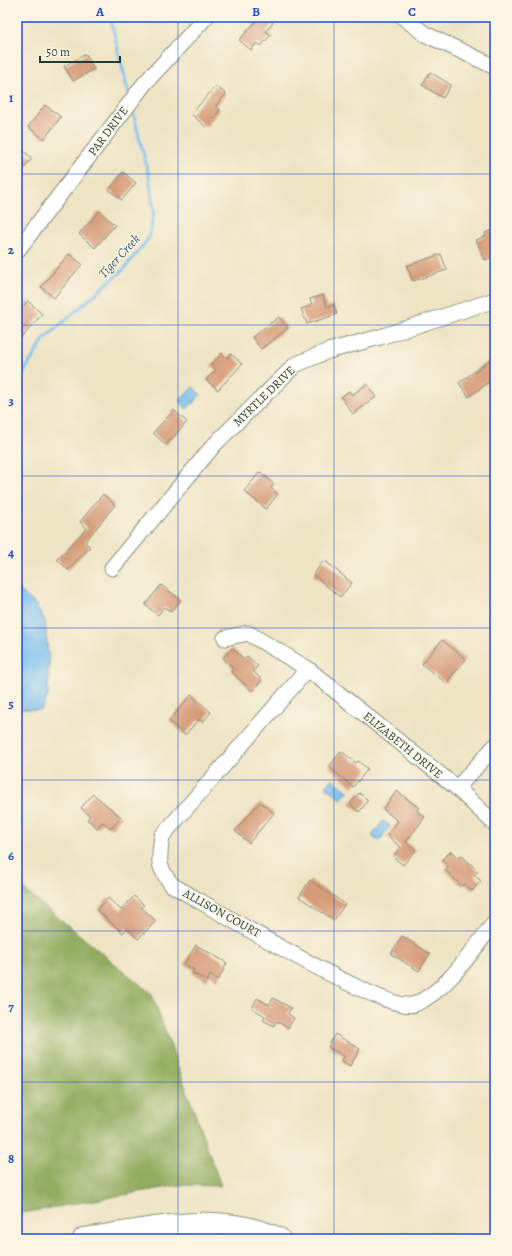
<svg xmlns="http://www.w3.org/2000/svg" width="512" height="1256" viewBox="0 0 512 1256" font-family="Alegreya,serif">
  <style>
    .forest { fill: #91ac5f; stroke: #58744a }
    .water { fill: #77beef; stroke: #4b7e92 }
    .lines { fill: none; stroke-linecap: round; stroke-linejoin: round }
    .stream { stroke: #77beef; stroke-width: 3 }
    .building { fill: #d69b78 }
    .minor-casing { stroke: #86907c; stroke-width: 17 }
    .highway-casing { stroke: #86907c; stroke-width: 24 }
    .minor { stroke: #fff; stroke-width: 15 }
    .highway { stroke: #fff; stroke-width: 22 }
    .grid { fill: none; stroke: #1d4ed8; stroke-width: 1; stroke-opacity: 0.55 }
    .labels { text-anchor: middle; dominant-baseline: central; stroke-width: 3; stroke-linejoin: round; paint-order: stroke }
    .street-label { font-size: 12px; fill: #1f3d34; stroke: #fcf5e5 }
    .water-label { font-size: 13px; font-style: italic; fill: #355d63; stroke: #fcf5e5 }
    .neatline { fill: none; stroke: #1d4ed8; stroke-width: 1.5 }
    .grid-label { font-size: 13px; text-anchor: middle; font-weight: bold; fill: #1d4ed8 }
  </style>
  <rect width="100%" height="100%" fill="#fcf5e5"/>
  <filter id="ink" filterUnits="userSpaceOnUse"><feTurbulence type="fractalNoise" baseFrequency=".025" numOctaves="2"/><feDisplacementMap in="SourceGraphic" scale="8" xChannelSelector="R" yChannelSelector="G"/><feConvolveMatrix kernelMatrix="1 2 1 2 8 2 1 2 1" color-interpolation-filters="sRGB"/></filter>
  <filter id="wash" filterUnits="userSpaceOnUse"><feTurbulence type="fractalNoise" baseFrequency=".012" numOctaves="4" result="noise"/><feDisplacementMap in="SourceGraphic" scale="16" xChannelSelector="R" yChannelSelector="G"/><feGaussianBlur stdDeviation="0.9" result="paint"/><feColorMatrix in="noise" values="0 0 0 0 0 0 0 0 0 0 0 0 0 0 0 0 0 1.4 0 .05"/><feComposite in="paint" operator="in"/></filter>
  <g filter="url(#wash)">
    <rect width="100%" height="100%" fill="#eee4c4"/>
    <path class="forest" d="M17,884L152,994L221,1186L179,1185L17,1214Z"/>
    <g class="water">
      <path d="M193,387L201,395L187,409L179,401Z"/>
      <path d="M17,588L35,604L45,621L49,662L48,696L41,710L17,709Z"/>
      <path d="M332,779L348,791L341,799L326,787Z"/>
      <path d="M383,821L390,826L379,841L372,836Z"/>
    </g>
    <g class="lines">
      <g class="stream">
        <path d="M110,17L129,95"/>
        <path d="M17,383L45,338L125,268L149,238L154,211L149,176L132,108"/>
      </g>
    </g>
    <g id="blocks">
      <g class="building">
        <path d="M260,17H267L273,23L266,31L271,35L261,46L257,43L251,50L239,40Z"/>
        <path d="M86,54L94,69L73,81L64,66Z"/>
        <path d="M430,72L451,85L443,98L422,85Z"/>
        <path d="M216,86L226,94L216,106L220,110L206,127L191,114Z"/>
        <path d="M45,105L61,117L44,139L28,127Z"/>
        <path d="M17,146L32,158L17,178Z"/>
        <path d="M123,172L136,183L122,200L109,190Z"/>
        <path d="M99,211L115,225L95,248L79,234Z"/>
        <path d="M495,229V256L485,260L476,240L486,236L485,233Z"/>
        <path d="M69,254L82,264L54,298L41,287Z"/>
        <path d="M441,254L447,270L413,281L407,266Z"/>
        <path d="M323,295L327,307L334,305L337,314L307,324L301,309L312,305L310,299Z"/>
        <path d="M28,301L42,314L17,343V314Z"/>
        <path d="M279,317L288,328L261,349L252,337Z"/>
        <path d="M222,353L227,358L231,354L242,364L218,390L206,380L216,370L211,365Z"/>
        <path d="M495,356V377L469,397L459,383Z"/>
        <path d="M367,384L376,397L353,414L341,397L349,391L352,395Z"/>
        <path d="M174,410L187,422L166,445L153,433Z"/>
        <path d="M260,472L274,484L271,488L278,494L266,509L244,491Z"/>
        <path d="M103,494L115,505L85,542L90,547L68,570L57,559L87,528L80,522Z"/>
        <path d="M324,560L352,583L340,597L313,575Z"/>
        <path d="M161,585L181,600L171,612L164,607L158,615L145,605Z"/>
        <path d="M442,640L466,659L446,683L422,664Z"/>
        <path d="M232,648L244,659L247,656L258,666L253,671L262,680L252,691L231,671L233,668L223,658Z"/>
        <path d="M191,695L211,712L203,722L199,719L185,735L169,721Z"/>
        <path d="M341,751L356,763L358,761L368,769L353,787L329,767Z"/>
        <path d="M397,791L419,808L417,811L425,817L406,842L416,850L403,865L393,857L401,847L387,836L398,821L383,809Z"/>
        <path d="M359,793L368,800L359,812L350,804Z"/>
        <path d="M93,794L121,817L111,829L103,822L97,828L87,819L90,816L81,808Z"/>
        <path d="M260,802L274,813L249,843L235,831Z"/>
        <path d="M451,851L458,858L461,855L478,871L474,875L481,881L472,891L465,884L462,886L445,870L448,866L442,860Z"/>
        <path d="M310,880L345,904L334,920L299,897Z"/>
        <path d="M134,896L144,905L141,907L156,921L138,939L127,929L123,933L97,910L108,898L121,910Z"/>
        <path d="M402,936L430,954L419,971L391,954Z"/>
        <path d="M196,945L227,963L218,980L210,975L207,981L192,973L194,970L184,964Z"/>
        <path d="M257,998L269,1005L273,998L291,1008L288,1014L294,1018L288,1028L276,1021L274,1026L263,1020L265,1016L252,1008Z"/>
        <path d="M335,1034L360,1049L350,1066L342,1061L344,1056L328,1047Z"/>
      </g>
    </g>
  </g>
  <g filter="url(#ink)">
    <use href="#blocks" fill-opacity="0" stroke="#86907c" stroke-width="1"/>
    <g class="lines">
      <defs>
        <g id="minor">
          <path d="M403,17L425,34L495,67"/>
          <path d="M17,251L145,83L206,17"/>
          <path d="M112,568L214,445L295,365L328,351L380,337L495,300"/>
          <path d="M225,638L248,633L308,669L457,788L495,824"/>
          <path d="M308,669L162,836C159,861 156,865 172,885C206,904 389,1016 415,1004C448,990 473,949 495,922"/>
          <path d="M457,788L495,746"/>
        </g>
        <path id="highway" d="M84,1239C148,1230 217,1210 279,1239"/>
      </defs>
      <use href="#minor" class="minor-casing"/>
      <use href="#highway" class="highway-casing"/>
      <use href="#minor" class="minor"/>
      <use href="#highway" class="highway"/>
    </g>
  </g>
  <path class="grid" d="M178,17V1239M334,17V1239M17,174H495M17,325H495M17,476H495M17,628H495M17,780H495M17,931H495M17,1082H495"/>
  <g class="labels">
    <g class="street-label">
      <text transform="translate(108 131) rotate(-53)">PAR DRIVE</text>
      <text transform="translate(264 396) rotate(-44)">MYRTLE DRIVE</text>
      <text transform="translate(403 745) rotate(39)">ELIZABETH DRIVE</text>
      <text transform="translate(222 913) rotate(29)">ALLISON COURT</text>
    </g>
    <g class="water-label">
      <text transform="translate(119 256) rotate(-47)">Tiger Creek</text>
    </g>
  </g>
  <rect width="512" height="1256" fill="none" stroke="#fcf5e5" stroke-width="44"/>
  <path d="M40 56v6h80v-6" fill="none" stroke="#1f3d34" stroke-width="2"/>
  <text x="46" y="56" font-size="12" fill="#1f3d34" stroke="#fcf5e5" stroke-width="3" paint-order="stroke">50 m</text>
  <rect x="22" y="22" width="468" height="1212" class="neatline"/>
  <g class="grid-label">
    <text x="100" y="16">A</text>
    <text x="256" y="16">B</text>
    <text x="412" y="16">C</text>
    <text x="11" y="102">1</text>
    <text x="11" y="254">2</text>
    <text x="11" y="405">3</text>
    <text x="11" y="557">4</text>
    <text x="11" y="708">5</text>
    <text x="11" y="860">6</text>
    <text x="11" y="1011">7</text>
    <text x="11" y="1163">8</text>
  </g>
</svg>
